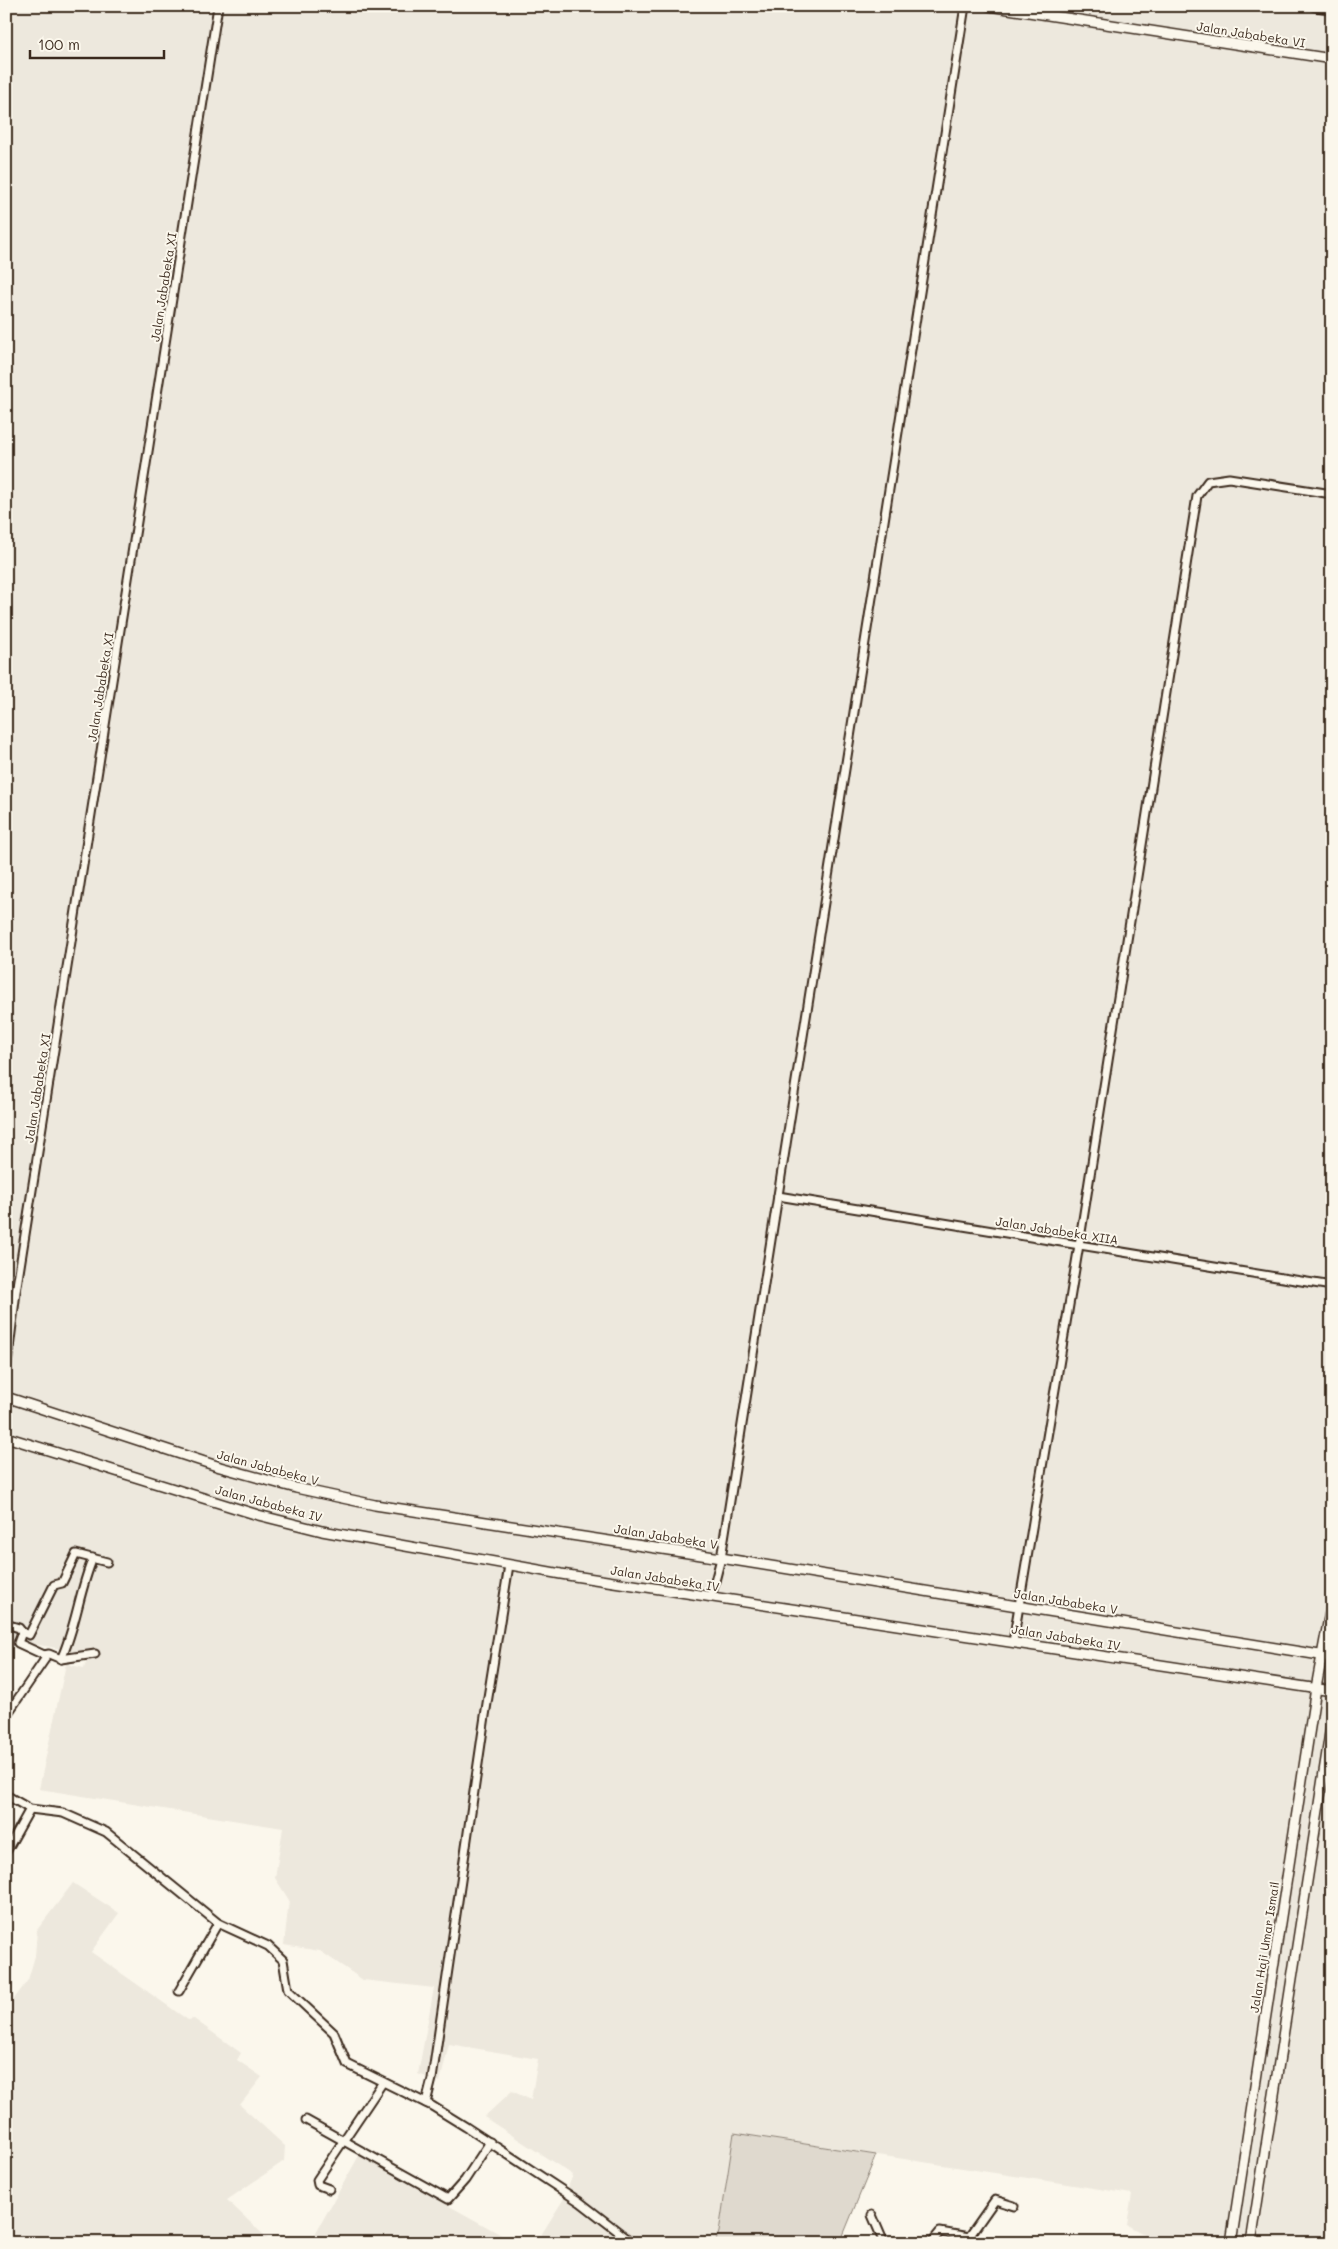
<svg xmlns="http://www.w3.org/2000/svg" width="1338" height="2249" viewBox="0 0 1338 2249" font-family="Mali,sans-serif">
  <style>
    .built { fill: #ede8dd }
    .green { fill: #dfd9ce; stroke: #8d8276 }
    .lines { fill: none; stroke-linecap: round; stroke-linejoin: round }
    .minor-casing { stroke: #3b2a1e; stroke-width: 11 }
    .tertiary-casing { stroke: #3b2a1e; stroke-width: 12 }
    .minor { stroke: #fbf7ec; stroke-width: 7 }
    .tertiary { stroke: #fbf7ec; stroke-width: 9 }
    .labels { text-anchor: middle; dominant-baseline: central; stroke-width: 4; stroke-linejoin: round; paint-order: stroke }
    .street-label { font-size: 12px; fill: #3b2a1e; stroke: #fbf7ec }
  </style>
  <rect width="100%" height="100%" fill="#fbf7ec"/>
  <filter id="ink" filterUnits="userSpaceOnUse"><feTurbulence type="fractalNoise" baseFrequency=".02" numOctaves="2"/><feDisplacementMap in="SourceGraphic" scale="10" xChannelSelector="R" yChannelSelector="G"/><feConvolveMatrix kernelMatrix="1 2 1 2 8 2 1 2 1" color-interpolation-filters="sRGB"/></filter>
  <g filter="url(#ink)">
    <g class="built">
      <path d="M6,6H1332V2243H1149L1151,2238L1127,2225L1132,2194L734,2133L719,2232L715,2243H536L563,2200L573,2175L484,2117L512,2091L531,2100L538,2059L449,2044L440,2082L418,2074L434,1988L363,1980L320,1951L284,1945L289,1900L275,1878L283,1828L39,1789L66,1664L84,1668L89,1654L6,1639Z"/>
      <path d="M73,1883L119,1913L91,1952L188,2020L194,2019L241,2053L237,2060L262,2077L240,2105L285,2146L284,2161L227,2200L272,2243H6V2010L28,1980L35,1956L37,1930Z"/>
      <path d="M361,2152L435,2198L516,2243H310Z"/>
    </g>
    <path class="green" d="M734,2133L876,2155L840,2243H816L806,2239L804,2243H715L719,2232Z"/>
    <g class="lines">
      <defs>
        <g id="minor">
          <path d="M778,1196L1332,1286"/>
          <path d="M6,1373L16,1292L218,6"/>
          <path d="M711,1597L721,1558L965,6"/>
          <path d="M6,1624L19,1628L22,1632L18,1643L44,1655L45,1659L6,1716"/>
          <path d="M22,1632L29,1635L54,1585L62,1583L76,1554L107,1562"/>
          <path d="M1013,1642L1079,1245L1197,496L1208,481L1229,478L1332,494"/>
          <path d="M44,1655L49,1654L61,1659L95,1654"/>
          <path d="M61,1659C76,1627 79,1591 93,1558"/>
          <path d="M6,1795L30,1809L63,1813L106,1832L218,1923L268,1946L283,1960L288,1990L334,2033L347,2064L432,2106L466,2127L580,2202L633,2243"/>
          <path d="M6,1852L30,1809"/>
          <path d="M179,1991L218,1923"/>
          <path d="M426,2103L432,2079L485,1716L509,1565"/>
          <path d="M306,2120L448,2199L465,2180L490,2142"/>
          <path d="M329,2189L318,2185L317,2180L383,2082"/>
          <path d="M872,2215L884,2243"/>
          <path d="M931,2243L940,2232L969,2237L995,2200L1014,2206"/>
        </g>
        <g id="tertiary">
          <path d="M989,6L1332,59"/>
          <path d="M1314,6L1332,9"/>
          <path d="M6,1397L220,1467L296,1488L375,1505L721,1558L1332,1657"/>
          <path d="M6,1437L258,1515L322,1531L561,1574L1332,1691"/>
          <path d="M1231,2243L1316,1688L1332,1601"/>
          <path d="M1251,2243L1332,1720"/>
        </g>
      </defs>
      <use href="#minor" class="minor-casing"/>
      <use href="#tertiary" class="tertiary-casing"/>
      <use href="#minor" class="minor"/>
      <use href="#tertiary" class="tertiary"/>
    </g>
  </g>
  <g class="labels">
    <g class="street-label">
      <text transform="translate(1251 34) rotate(9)">Jalan Jababeka VI</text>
      <text transform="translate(163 287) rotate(-81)">Jalan Jababeka XI</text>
      <text transform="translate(100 687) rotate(-81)">Jalan Jababeka XI</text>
      <text transform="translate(37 1088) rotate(-81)">Jalan Jababeka XI</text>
      <text transform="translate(1057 1230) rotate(9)">Jalan Jababeka XIIA</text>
      <text transform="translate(268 1467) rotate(15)">Jalan Jababeka V</text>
      <text transform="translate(269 1503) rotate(15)">Jalan Jababeka IV</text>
      <text transform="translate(666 1536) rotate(9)">Jalan Jababeka V</text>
      <text transform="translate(665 1578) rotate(9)">Jalan Jababeka IV</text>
      <text transform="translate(1066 1601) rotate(9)">Jalan Jababeka V</text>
      <text transform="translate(1066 1637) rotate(9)">Jalan Jababeka IV</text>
      <text transform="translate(1264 1947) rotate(-81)">Jalan Haji Umar Ismail</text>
    </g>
  </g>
  <rect width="1338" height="2249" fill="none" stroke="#fbf7ec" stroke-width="25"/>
  <rect x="12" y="12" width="1313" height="2224" fill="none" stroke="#3b2a1e" stroke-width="2" filter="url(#ink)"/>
  <path d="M30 50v8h134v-8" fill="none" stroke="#3b2a1e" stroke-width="2.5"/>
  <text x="38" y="50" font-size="15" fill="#3b2a1e" stroke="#fbf7ec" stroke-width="4" paint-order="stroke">100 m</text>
</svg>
